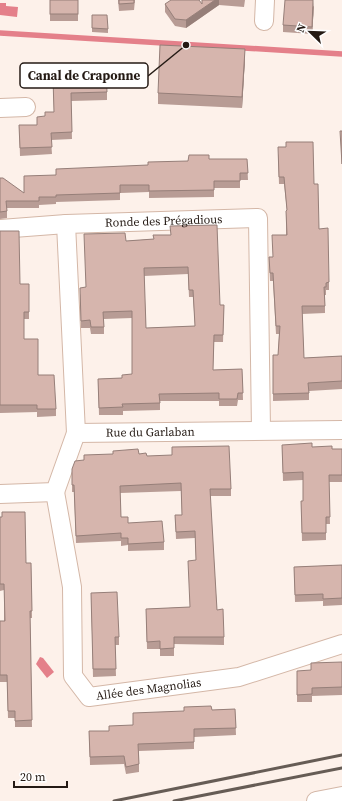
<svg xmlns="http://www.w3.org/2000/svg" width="342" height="801" viewBox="0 0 342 801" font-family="'Source Serif 4',serif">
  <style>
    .water { fill: #e4808a }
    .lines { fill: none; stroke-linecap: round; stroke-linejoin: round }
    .stream { stroke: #e4808a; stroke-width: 5.5 }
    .minor-casing { stroke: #d4b7a7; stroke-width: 20 }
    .minor { stroke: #fff; stroke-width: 18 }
    .rail { stroke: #665c55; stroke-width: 3 }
    .wall { fill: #b89c95; fill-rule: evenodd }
    .shaded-wall { fill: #967f79 }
    .building { fill: #d6b5ad; stroke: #967f79; fill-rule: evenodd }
    .labels { text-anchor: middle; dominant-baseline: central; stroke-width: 3; stroke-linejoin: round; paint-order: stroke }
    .street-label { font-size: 12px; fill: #241a14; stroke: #fff }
    .leader { fill: none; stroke: #241a14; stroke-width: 1.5 }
    .callout-dot { fill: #241a14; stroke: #fff; stroke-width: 1.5 }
    .callout { fill: #fff; stroke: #241a14; stroke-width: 1.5 }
    .callout-label { font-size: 13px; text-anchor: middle; font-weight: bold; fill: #241a14 }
  </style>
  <rect width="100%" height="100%" fill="#fdf1ea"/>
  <g class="water">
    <path d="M0,3H6V6L18,7L17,17L0,15Z"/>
    <path d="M40,657L43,658L54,672L47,678L36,664Z"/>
  </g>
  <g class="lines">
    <path class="stream" d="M0,33L342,54"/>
    <defs>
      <g id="minor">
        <path d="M264,21L265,0"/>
        <path d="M0,108L26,107"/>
        <path d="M0,229L66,224"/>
        <path id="s1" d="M76,433L66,224L258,218L261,430"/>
        <path id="s2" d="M55,492L72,587L73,676L89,697L239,677L342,644"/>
        <path id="s3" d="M0,494L55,492L76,433L342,430"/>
        <path d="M316,801L342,796"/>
      </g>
    </defs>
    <use href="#minor" class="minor-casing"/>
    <use href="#minor" class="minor"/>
    <g class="rail">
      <path d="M114,801L342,755"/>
      <path d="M174,801L342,768"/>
    </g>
  </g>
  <g class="wall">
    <rect x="50" y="0" width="28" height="21"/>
    <path d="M118,0H135L134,10L119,11Z"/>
    <path d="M202,0H245L244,7L219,5L186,28L175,26L165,12V4H202Z"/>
    <path d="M314,6L312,34L283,32V25Z"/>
    <path d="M92,15L108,29V33L92,32Z"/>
    <path d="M245,59L242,108L158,104V93Z"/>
    <path d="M96,71L107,92V100L71,101L72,139L51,140L52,154L20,156L19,125H37L45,116L54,112L53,78H60Z"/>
    <path d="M278,154L314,184L319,229L329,282V290H326V295H325V313L302,314L304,358L342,356V389L309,391V400L273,401V355H278L279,334H276L273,281H270L269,257H273L286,235V211H287L284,184H279Z"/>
    <path d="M209,159H247L248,180H240V188H214V197L149,198V192L120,193V200L56,202V204L39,205V208H7V218L0,219V178L24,193L56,175Z"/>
    <path d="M0,231L20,284H29V319H24V339L38,375L56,409V416L37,417V412L0,413Z"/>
    <path d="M170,235L220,305H224L223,342H214L213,370L242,369L243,400H238L237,406H219V401H160V410L123,411V415H99L98,379L122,378L132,374V318L104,319V334H91L90,328H81L80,295L126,241L154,239ZM188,274L189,297H193L195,326L146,328L144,276Z"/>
    <path d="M282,445L312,447L332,449H342V482H329L330,524H326V540L302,541L301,501H303V480L283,481Z"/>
    <path d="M139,454L147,456L231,489V496H210L217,610L224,637V645L174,644V656H160V649H147L146,609L190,607L196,560L195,538L176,539L175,515H182L181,491L120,493L121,517L128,523L164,542V550L128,551V545L121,546V541L76,543L74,492H72V469L84,460Z"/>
    <path d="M0,517L26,563H31L32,618H30L32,727H15V718H8L7,682H0V621H4V590L0,591Z"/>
    <path d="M342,565V605L323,606V601L295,602L294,567Z"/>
    <path d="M91,593L119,637V645H115L116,676L93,677Z"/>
    <path d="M342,662V695L312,696V702H297V671H311Z"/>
    <path d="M235,709L236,735L194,737V749L139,751V772L126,774L124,764L90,765L89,731H109L133,725L212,710Z"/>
  </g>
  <g class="shaded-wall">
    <path d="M215,0H219V5L186,28V20Z"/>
    <path d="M314,0V6L312,34V27Z"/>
    <path d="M245,49V59L242,108V97Z"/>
  </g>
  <g class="building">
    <rect x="50" y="0" width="28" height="14"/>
    <path d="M119,0H134V3L119,4Z"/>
    <path d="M171,0H199L202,4V0H215L186,20L175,19L165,4Z"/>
    <path d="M285,0H313L312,27L283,25Z"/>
    <path d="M92,15H107L108,29L92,28Z"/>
    <path d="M160,45L245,49L242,97L158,93Z"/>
    <path d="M96,67V71H106L107,92L71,93L72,132L51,133L52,147L20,148L19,125H37V117L45,116V112H54L53,78H60V68Z"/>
    <path d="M340,131H342V164Z"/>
    <path d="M286,142H313L314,184H318L319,229L328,228L329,282L326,283V287H324L325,306H302L304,358L342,356V381L308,383L309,393L273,394V355H278L280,326H276L273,273H270L269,257H273L272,235H287L286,211L287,210L284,177H279L278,147H286Z"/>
    <path d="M189,155H209V159H247L248,173H240V181H214V190L149,191V185H120V193L56,195V197H39V201H6L7,211L0,212V178H3L24,193V176L56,175V169L148,165V162L188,161Z"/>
    <path d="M217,225L220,305H224L223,335H214L213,370L242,369L243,393H238L237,399H219V393L159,394L160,403L122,404L123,407L99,408L98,379L122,378V375L132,374V311L103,312L104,327H91L90,320L81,321L80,288L86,287L84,234L125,233L126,241L154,239L153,235H171L170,226ZM188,267L189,290H193L195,326L146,328L144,268Z"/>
    <path d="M0,231H19L20,284H29V312H24V339H38V375H54L56,409H37V405H0Z"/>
    <path d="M312,443V447L332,446V449H342V475H329L330,517H326V533H302L301,501H303V472L283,473L282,445Z"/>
    <path d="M229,446L231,489H210L217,610L223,609L224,637H174V648L160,649V641L147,642L146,609L190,607L188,561L196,560L195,531L176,532L175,515H182L181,483L120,486L121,517H128V523L162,521L164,542L128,544V538H121V533L76,536L74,485H72V469L75,461L84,460V455L113,454V451L138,449L139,454L146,453L147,456L172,455V447Z"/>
    <path d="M2,512H25L26,563H31L32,611H30L32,720L15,721V711H8L7,675H0V621H5L4,584H0V517H2Z"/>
    <path d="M342,565V598L323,599V594L295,595L294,567Z"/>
    <path d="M117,592L119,637H115L116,669H93L91,593Z"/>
    <path d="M342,662V687L312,688V694L297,695V671L311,670V663Z"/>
    <path d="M211,706L212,710L235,709L236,728L194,729V742L138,744L139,764L126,767L124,756L90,757L89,731H109V726L133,725V713L184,711V707Z"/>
  </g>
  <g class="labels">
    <g class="street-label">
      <text stroke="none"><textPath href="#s1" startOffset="307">Ronde des Prégadious</textPath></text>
      <text stroke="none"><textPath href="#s3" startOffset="192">Rue du Garlaban</textPath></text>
      <text stroke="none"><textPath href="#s2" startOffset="272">Allée des Magnolias</textPath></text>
    </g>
  </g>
  <path class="leader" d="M186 45L148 76"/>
  <circle class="callout-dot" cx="186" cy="45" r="4"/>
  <rect class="callout" x="20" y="63" width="128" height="25" rx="4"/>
  <g class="callout-label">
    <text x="84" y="80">Canal de Craponne</text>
  </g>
  <g transform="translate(310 32) rotate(293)" stroke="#ffffff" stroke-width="3" paint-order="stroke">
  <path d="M0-3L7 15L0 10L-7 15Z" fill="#241a14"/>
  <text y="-6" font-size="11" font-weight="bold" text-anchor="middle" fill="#241a14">N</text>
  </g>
  <path d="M14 781v6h53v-6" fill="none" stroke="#241a14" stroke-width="2"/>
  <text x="20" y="781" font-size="12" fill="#241a14" stroke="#ffffff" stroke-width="3" paint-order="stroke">20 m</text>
</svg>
